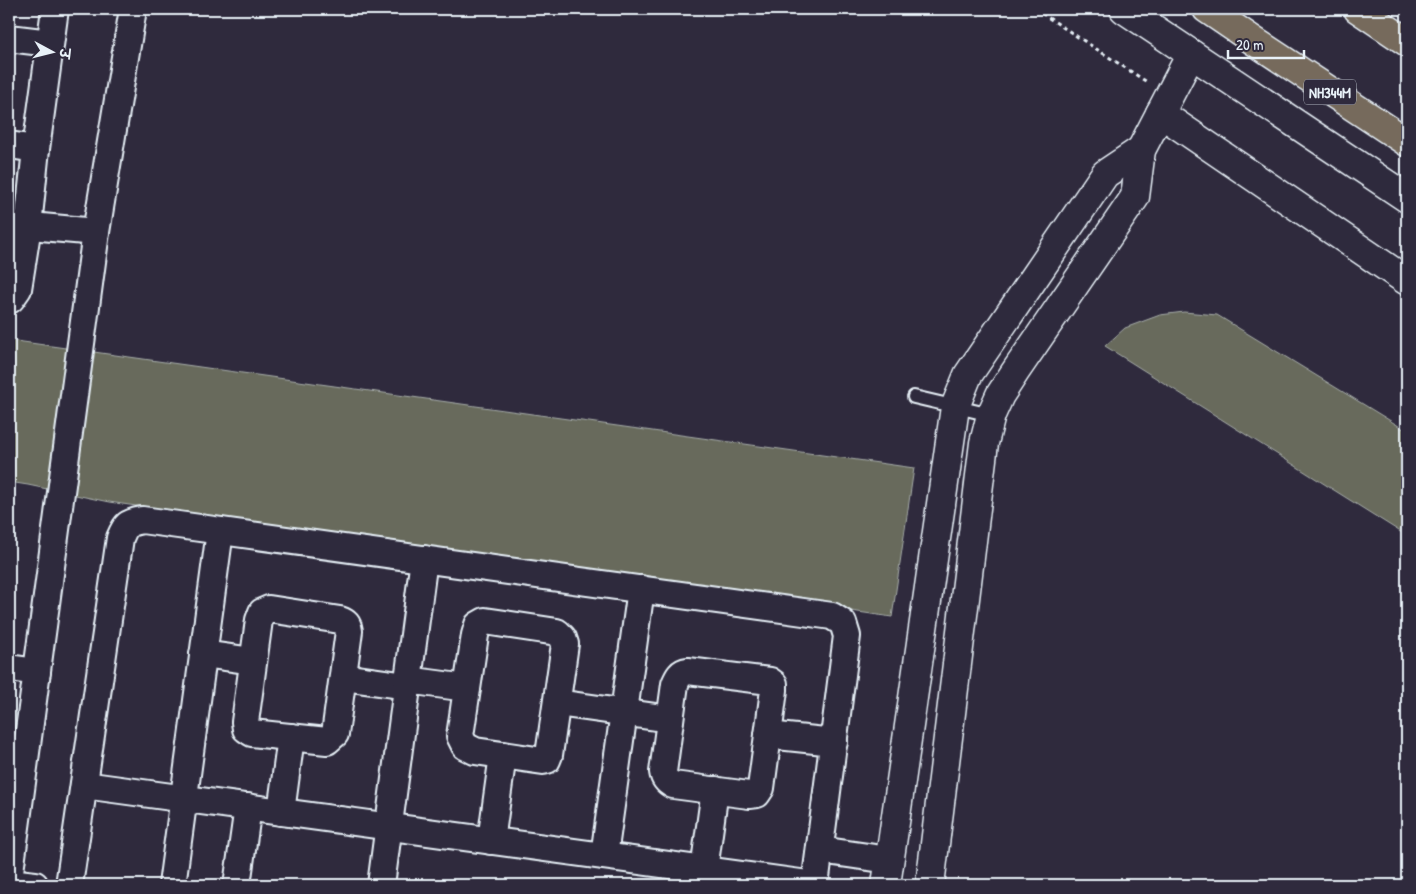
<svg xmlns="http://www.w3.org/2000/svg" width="1416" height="894" viewBox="0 0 1416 894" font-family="'Patrick Hand','Playpen Sans Deva',sans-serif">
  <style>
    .green { fill: #676a5c; stroke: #a8aeaa }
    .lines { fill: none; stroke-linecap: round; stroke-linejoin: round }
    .service-casing { stroke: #e8f1f8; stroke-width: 16 }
    .minor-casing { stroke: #e8f1f8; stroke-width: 30 }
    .tertiary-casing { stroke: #e8f1f8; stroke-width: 31 }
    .trunk-casing { stroke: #e8f1f8; stroke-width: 31 }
    .path { stroke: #e8f1f8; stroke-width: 3; stroke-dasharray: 4 4; stroke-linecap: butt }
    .service { stroke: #2f2a3d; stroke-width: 12 }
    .minor { stroke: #2f2a3d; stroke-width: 26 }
    .tertiary { stroke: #2f2a3d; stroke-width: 28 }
    .trunk { stroke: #766a5c; stroke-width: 28 }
    .labels { text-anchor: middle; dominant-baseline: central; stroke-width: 5; stroke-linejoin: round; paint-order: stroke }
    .shield { fill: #2f2a3d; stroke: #b0b5c0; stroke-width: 1 }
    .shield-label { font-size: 15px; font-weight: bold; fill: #e8f1f8 }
  </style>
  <rect width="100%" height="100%" fill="#2f2a3d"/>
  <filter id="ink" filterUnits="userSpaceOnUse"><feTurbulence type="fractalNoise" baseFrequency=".02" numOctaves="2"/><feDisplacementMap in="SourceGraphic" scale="10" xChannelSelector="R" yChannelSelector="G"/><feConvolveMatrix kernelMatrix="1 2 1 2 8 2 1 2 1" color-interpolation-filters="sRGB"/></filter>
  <g filter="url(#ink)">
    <g class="green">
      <path d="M1184,312L1217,315L1407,431V536L1105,346L1125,328L1160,315Z"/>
      <path d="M9,340L914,468L892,617L109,502L28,485L9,482Z"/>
    </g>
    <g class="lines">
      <defs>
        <path id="service" d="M914,397L991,415"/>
        <g id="minor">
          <path d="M9,38L50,43"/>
          <path d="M9,145L36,149"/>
          <path d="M9,224L96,232"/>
          <path d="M9,300L11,299L18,289L28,226L36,149L55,9"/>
          <path d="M269,609L340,620C346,622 348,624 349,631L335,734L327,741L252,733L246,729L245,722L259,620L262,612Z"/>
          <path d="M485,621L557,632L563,638L565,644L549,755L547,760L543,761L475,751L465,746L460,736L475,635L478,625Z"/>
          <path d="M203,654L253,661"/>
          <path d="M9,668L37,672"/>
          <path d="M688,671L770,681L774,684V690L761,788L757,794L749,795L673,785C667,782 664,779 663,772L675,684C678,677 680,672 688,671Z"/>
          <path d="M343,677L407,686"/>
          <path d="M407,680L467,688"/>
          <path d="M557,703L670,719"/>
          <path d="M768,735L834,742"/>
          <path d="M84,785L815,885"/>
          <path d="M281,812L291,737"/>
          <path d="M491,841L503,755"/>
          <path d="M820,850L889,860"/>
          <path d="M604,856L641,589"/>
          <path d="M704,870L715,790"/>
          <path d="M9,879L96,232L133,9"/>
          <path d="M9,882L35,885"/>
          <path d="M69,885L120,538C126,524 127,523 142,520L832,616L843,623L847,636L815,885"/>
          <path d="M172,885L220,531"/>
          <path d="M237,885L248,807"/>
          <path d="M381,885L424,559"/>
        </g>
        <g id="tertiary">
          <path d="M1124,9L1407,198"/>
          <path d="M1160,113L1407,281"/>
          <path d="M886,885L955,407L968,375L1105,174L1141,150"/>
          <path d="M930,885L984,443L991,415L1000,395L1015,372L1135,197L1141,150L1191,54"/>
        </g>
        <g id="trunk">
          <path d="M1207,9L1254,41L1407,142"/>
          <path d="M1358,9L1407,42"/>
        </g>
      </defs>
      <use href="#service" class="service-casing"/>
      <use href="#minor" class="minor-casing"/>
      <use href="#tertiary" class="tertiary-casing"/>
      <use href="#trunk" class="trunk-casing"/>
      <path class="path" d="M1035,9L1147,82"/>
      <use href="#service" class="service"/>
      <use href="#minor" class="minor"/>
      <use href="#tertiary" class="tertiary"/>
      <use href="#trunk" class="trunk"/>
    </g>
  </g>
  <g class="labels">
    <rect class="shield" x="1304" y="79.5" width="52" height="25" rx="4"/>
    <g class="shield-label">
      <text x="1330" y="92">NH344M</text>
    </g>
  </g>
  <rect width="1416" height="894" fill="none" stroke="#2f2a3d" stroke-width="30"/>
  <rect x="15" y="15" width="1386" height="864" fill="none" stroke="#e8f1f8" stroke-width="2" filter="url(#ink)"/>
  <g transform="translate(52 52) rotate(97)" stroke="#2f2a3d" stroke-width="4" paint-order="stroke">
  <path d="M0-4L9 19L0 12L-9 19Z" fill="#e8f1f8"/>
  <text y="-8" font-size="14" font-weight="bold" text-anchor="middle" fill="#e8f1f8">उ</text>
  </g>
  <path d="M1228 50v8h76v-8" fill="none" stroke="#e8f1f8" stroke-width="2.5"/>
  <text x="1236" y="50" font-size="15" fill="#e8f1f8" stroke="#2f2a3d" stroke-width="4" paint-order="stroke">20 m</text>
</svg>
